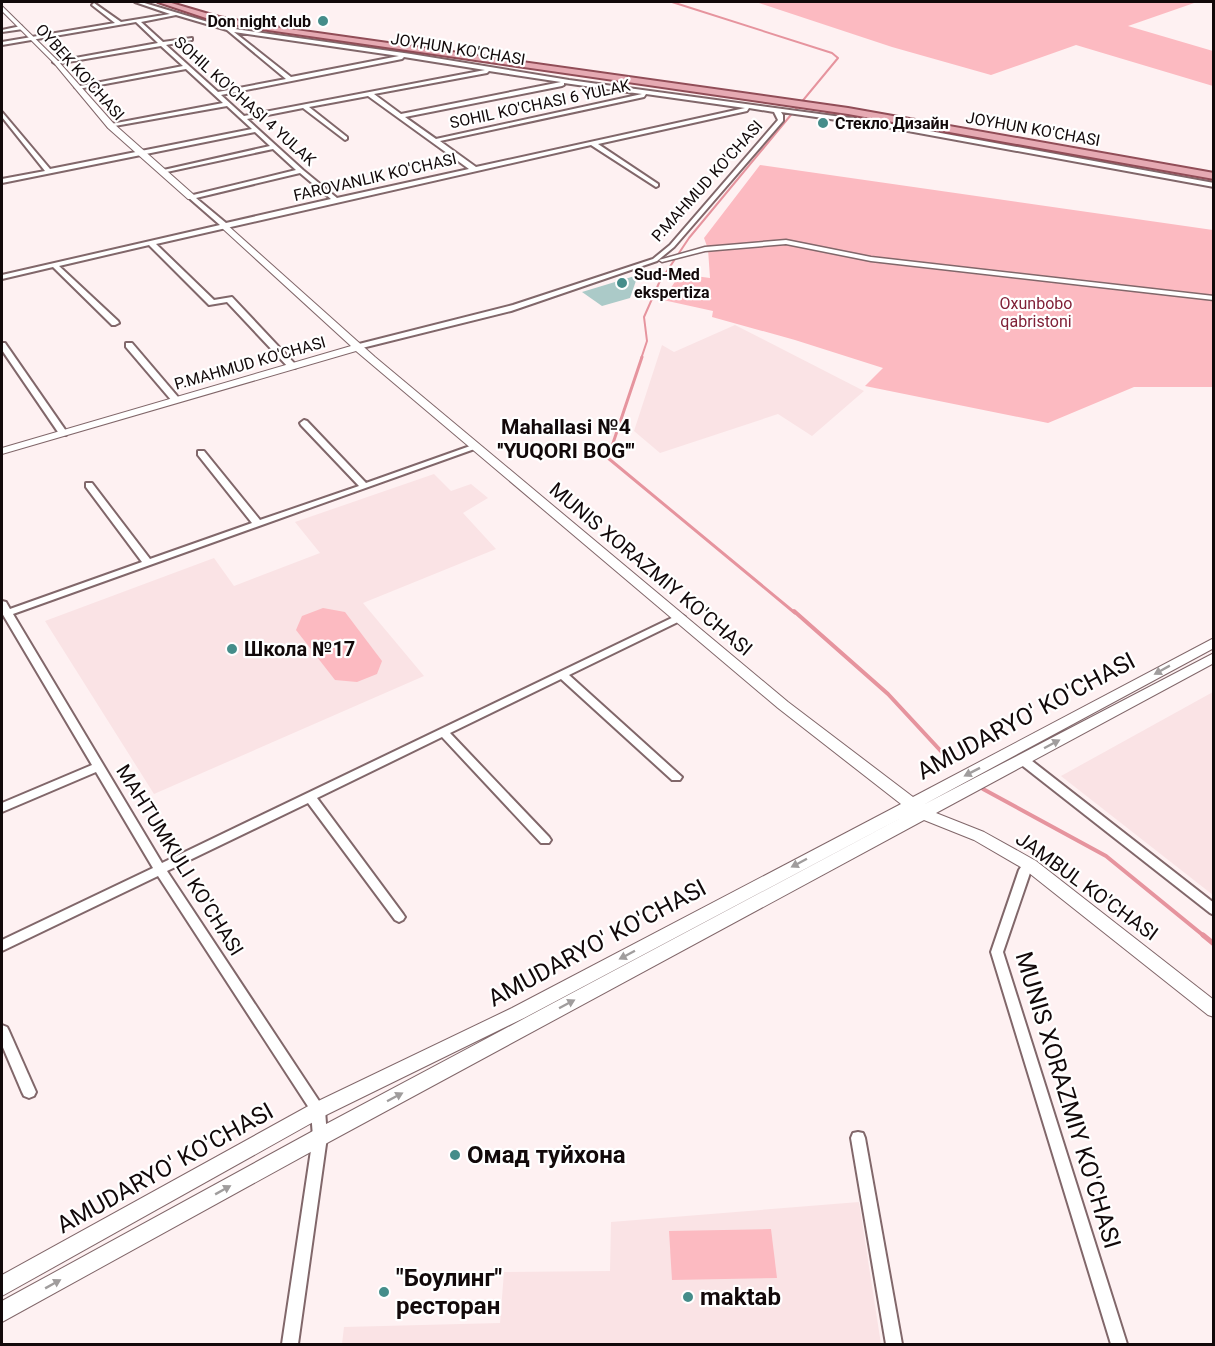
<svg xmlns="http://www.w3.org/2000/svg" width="1215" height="1346" viewBox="0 0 1215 1346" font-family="Roboto,sans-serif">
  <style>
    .built { fill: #fae3e5 }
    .green { fill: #fcbac1 }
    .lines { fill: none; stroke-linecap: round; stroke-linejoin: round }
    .stream-far3 { stroke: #e6949e; stroke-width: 2 }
    .stream-far2 { stroke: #e6949e; stroke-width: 3 }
    .stream-far1 { stroke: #e6949e; stroke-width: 4 }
    .stream { stroke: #e6949e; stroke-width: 5 }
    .building { fill: #abcac8 }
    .pedestrian-casing { stroke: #81676a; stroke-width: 3 }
    .minor-casing { stroke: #81676a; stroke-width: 4 }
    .tertiary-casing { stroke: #81676a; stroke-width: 2 }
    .primary-casing { stroke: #914d57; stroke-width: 4 }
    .pedestrian { fill: #fff; fill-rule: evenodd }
    .minor { fill: #fff; fill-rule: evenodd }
    .tertiary { fill: #fff; fill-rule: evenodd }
    .primary { fill: #e6aab3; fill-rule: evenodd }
    .oneway { fill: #a09d9d }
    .poi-dot { fill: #458d8a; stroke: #fff; stroke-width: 2 }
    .labels { text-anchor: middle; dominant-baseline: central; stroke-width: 4.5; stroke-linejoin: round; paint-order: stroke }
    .far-poi-label { font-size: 16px; font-weight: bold; fill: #12090a; stroke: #fff; text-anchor: start }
    .far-street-label { font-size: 16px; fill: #12090a; stroke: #fff }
    .far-park-label { font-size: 16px; fill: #802037; stroke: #fff }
    .street-label { font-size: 20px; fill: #12090a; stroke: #fff }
    .poi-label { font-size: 20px; font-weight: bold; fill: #12090a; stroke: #fff; text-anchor: start }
    .neighbourhood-label { font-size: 21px; font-weight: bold; fill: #12090a; stroke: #fff }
    .near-street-label { font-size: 24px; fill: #12090a; stroke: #fff }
    .near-poi-label { font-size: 24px; font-weight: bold; fill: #12090a; stroke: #fff; text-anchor: start }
  </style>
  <rect width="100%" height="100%" fill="#fef1f2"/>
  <g class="built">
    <path d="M735,325L864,391L812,436L778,414L660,453L634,431L662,345L674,352Z"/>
    <path d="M434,474L451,491L471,484L488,498L463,513L496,549L363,603L424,676L154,794L45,621L214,558L234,586L320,553L295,522Z"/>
    <path d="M1213,692V895L1061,776Z"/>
    <path d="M859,1202L881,1344H342L344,1327L500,1323L504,1272L610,1271L611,1222Z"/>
  </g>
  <g class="green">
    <path d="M756,2H1197L1128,26L1213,51V86L1076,45L991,75L892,47Z"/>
    <path d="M760,165L1213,230V387H1134L1048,423L865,386L883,368L795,340L712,317L713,311L663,300L680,274L710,278L708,249L704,238Z"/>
    <path d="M323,608L345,612L382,661L377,674L357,682L335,680L296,630L302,616Z"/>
    <path d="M771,1229L777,1278L672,1280L669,1231Z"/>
  </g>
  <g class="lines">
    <g class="stream-far3">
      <path d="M826,113L881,123"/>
      <path d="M966,138L1214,182"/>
      <path d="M641,359L647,341L644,317L659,283L689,238L838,58L832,53L672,2"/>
    </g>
    <path class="stream-far2" d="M642,357L608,458L795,613"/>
    <g class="stream-far1">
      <path d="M794,611L888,694L952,763"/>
      <path d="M983,789L1106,856L1204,936"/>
    </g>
    <path class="stream" d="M1203,935L1214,944"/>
  </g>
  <path class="building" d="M638,275L630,298L602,306L582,292Z"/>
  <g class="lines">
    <defs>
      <path id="pedestrian" d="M786,240L871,257L1214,296V300L871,261L786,244L705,251L662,262L659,260L705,247Z"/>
      <g id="minor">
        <path d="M135,2H141L228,28L411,54L569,80L886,123L1214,183V187L886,127L781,112L783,115V121L674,247L657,261L511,311L358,349H355V345L513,305L653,259L670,245L778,120L774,112L749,108L747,111L598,144L658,184V186L656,187L591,145L156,244L214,300L232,297L295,364V368H289L227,302L209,305L149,245L59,266L118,321L119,323L115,325H112L53,267L2,279V275L220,225L189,198V196L296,170L273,149L162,173L159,171L270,146L255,132L2,183V179L45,171L2,117V112L50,169L252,129L227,106L109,127L108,126L111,124L223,103L186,69L78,89L75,87L183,66L161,46L56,64L53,62L158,43L136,22L2,45V42L115,23L92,5L94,3L121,22L170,14ZM176,15L227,30L286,79L218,92L166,45L192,40V38L163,42L141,22ZM234,32L399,56L291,77ZM404,57L485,70L244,116L221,95L402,59ZM489,71L561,82L401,114L374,94L487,73ZM564,83L642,94L436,139L405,117L562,86L564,85ZM646,94L745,108L476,167L440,141L644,97ZM368,96L469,169L337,198L303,170L247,119L303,108L345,140L347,139V137L309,107ZM300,173L331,199L226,223L196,198Z"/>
        <path d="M21,26L23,29L2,32V30Z"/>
        <path d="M2,343H5L66,431V435H60L2,350Z"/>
        <path d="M126,343H132L178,397V401H172L126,347Z"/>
        <path d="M304,420L307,421L366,483L473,445L476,444L480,447L13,614L162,863L680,614L685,617L684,619L569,675L682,777L680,780H672L561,679L450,733L549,837L551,840L549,843H541L442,737L317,798L403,914L405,917L403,920L399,922L395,920L308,803L167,871L325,1110L327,1137L298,1344H282L313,1137L311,1111L158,876L2,951V940L153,868L96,772L2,812V803L92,765L2,613V601L6,602L10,609L142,562L86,487V483H92L150,559L252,523L198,455V451H204L260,520L359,486L301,425L300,423Z"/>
        <path d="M1023,756L1027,757L1214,903V915L1210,913L1019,763L1017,760L1019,757Z"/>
        <path d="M1025,865L1029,867L1031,870L1003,952L1127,1344H1111L991,952L1019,870L1021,867Z"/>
        <path d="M2,1025L7,1027L9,1031L36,1092L34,1096L29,1098L24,1096L22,1092L2,1045Z"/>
        <path d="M858,1132L863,1133L865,1138L902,1344H886L851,1138L853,1133Z"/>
      </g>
      <g id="tertiary">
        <path d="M2,6L58,61L114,124L194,195V199H188L108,128L54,63L2,11Z"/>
        <path d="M225,223L375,357L788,702L913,797L1214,638V648L923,805L1214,653V663L936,813L984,832L1036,861L1214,1000V1017L1208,1015L1024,869L974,840L924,820L327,1143L2,1322V1301L313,1131L912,812L524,1018L324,1116L2,1296V1275L312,1104L512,1008L901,804L778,708L356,351L2,454V448L351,346L222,228L221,226Z"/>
      </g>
      <path id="primary" d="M158,2H168L219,17L261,25L848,108L1214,173V179L848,114L261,29L215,21Z"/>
    </defs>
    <use href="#pedestrian" class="pedestrian-casing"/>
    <use href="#minor" class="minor-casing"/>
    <use href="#tertiary" class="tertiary-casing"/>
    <use href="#primary" class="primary-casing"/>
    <use href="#pedestrian" class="pedestrian"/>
    <use href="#minor" class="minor"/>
    <use href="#tertiary" class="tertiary"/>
    <use href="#primary" class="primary"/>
  </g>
  <defs><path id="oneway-solid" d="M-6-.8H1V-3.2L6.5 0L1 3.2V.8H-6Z" transform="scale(1.5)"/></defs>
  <g class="oneway">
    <use href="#oneway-solid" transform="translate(1162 670) rotate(151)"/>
    <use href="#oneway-solid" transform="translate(1052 744) rotate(-28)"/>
    <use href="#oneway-solid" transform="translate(972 772) rotate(153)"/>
    <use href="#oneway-solid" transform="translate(799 863) rotate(152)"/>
    <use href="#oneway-solid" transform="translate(627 955) rotate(152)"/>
    <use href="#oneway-solid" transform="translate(567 1004) rotate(-28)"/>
    <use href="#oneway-solid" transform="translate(395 1097) rotate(-28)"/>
    <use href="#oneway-solid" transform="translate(223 1190) rotate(-29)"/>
    <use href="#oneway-solid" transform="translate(53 1284) rotate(-29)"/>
  </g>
  <g class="poi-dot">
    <circle cx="323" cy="21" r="6"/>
    <circle cx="823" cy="123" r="6"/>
    <circle cx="622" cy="283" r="6"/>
    <circle cx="232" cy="649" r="6"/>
    <circle cx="455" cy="1155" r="6"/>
    <circle cx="384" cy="1292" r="6"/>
    <circle cx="688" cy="1297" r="6"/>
  </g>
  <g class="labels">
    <g class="far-poi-label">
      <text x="311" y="21" text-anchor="end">Don night club</text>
      <text x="835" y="123">Стекло Дизайн</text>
      <text x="634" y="274">Sud-Med<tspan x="634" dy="18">ekspertiza</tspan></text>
    </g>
    <g class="far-street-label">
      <text transform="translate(458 49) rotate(9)">JOYHUN KO'CHASI</text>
      <text transform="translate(80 72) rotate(48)">OYBEK KO'CHASI</text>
      <text transform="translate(245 101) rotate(42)">SOHIL KO'CHASI 4 YULAK</text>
      <text transform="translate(540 104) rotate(-12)">SOHIL KO'CHASI 6 YULAK</text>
      <text transform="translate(1033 129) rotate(10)">JOYHUN KO'CHASI</text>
      <text transform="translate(375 177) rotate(-13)">FAROVANLIK KO'CHASI</text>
      <text transform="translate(707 181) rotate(-48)">P.MAHMUD KO'CHASI</text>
      <text transform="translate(250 363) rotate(-16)">P.MAHMUD KO'CHASI</text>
    </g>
    <g class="far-park-label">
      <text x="1036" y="303">Oxunbobo<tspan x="1036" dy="18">qabristoni</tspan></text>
    </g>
    <g class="street-label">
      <text transform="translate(651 569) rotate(40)">MUNIS XORAZMIY KO'CHASI</text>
      <text transform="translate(180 860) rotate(58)">MAHTUMKULI KO'CHASI</text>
      <text transform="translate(1087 886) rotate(36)">JAMBUL KO'CHASI</text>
    </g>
    <g class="poi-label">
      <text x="244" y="649">Школа №17</text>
    </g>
    <g class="neighbourhood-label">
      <text x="566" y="427">Mahallasi №4<tspan x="566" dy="24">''YUQORI BOG'"</tspan></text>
    </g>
    <g class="near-street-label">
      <text transform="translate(1026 716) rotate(-28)">AMUDARYO' KO'CHASI</text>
      <text transform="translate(597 943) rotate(-28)">AMUDARYO' KO'CHASI</text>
      <text transform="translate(1068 1100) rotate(73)">MUNIS XORAZMIY KO'CHASI</text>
      <text transform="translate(165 1168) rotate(-29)">AMUDARYO' KO'CHASI</text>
    </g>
    <g class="near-poi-label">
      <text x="467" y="1155">Омад туйхона</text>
      <text x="396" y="1278">"Боулинг"<tspan x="396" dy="28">ресторан</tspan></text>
      <text x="700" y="1297">maktab</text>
    </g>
  </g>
  <rect width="1215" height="1346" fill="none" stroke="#12090a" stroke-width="6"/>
</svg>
